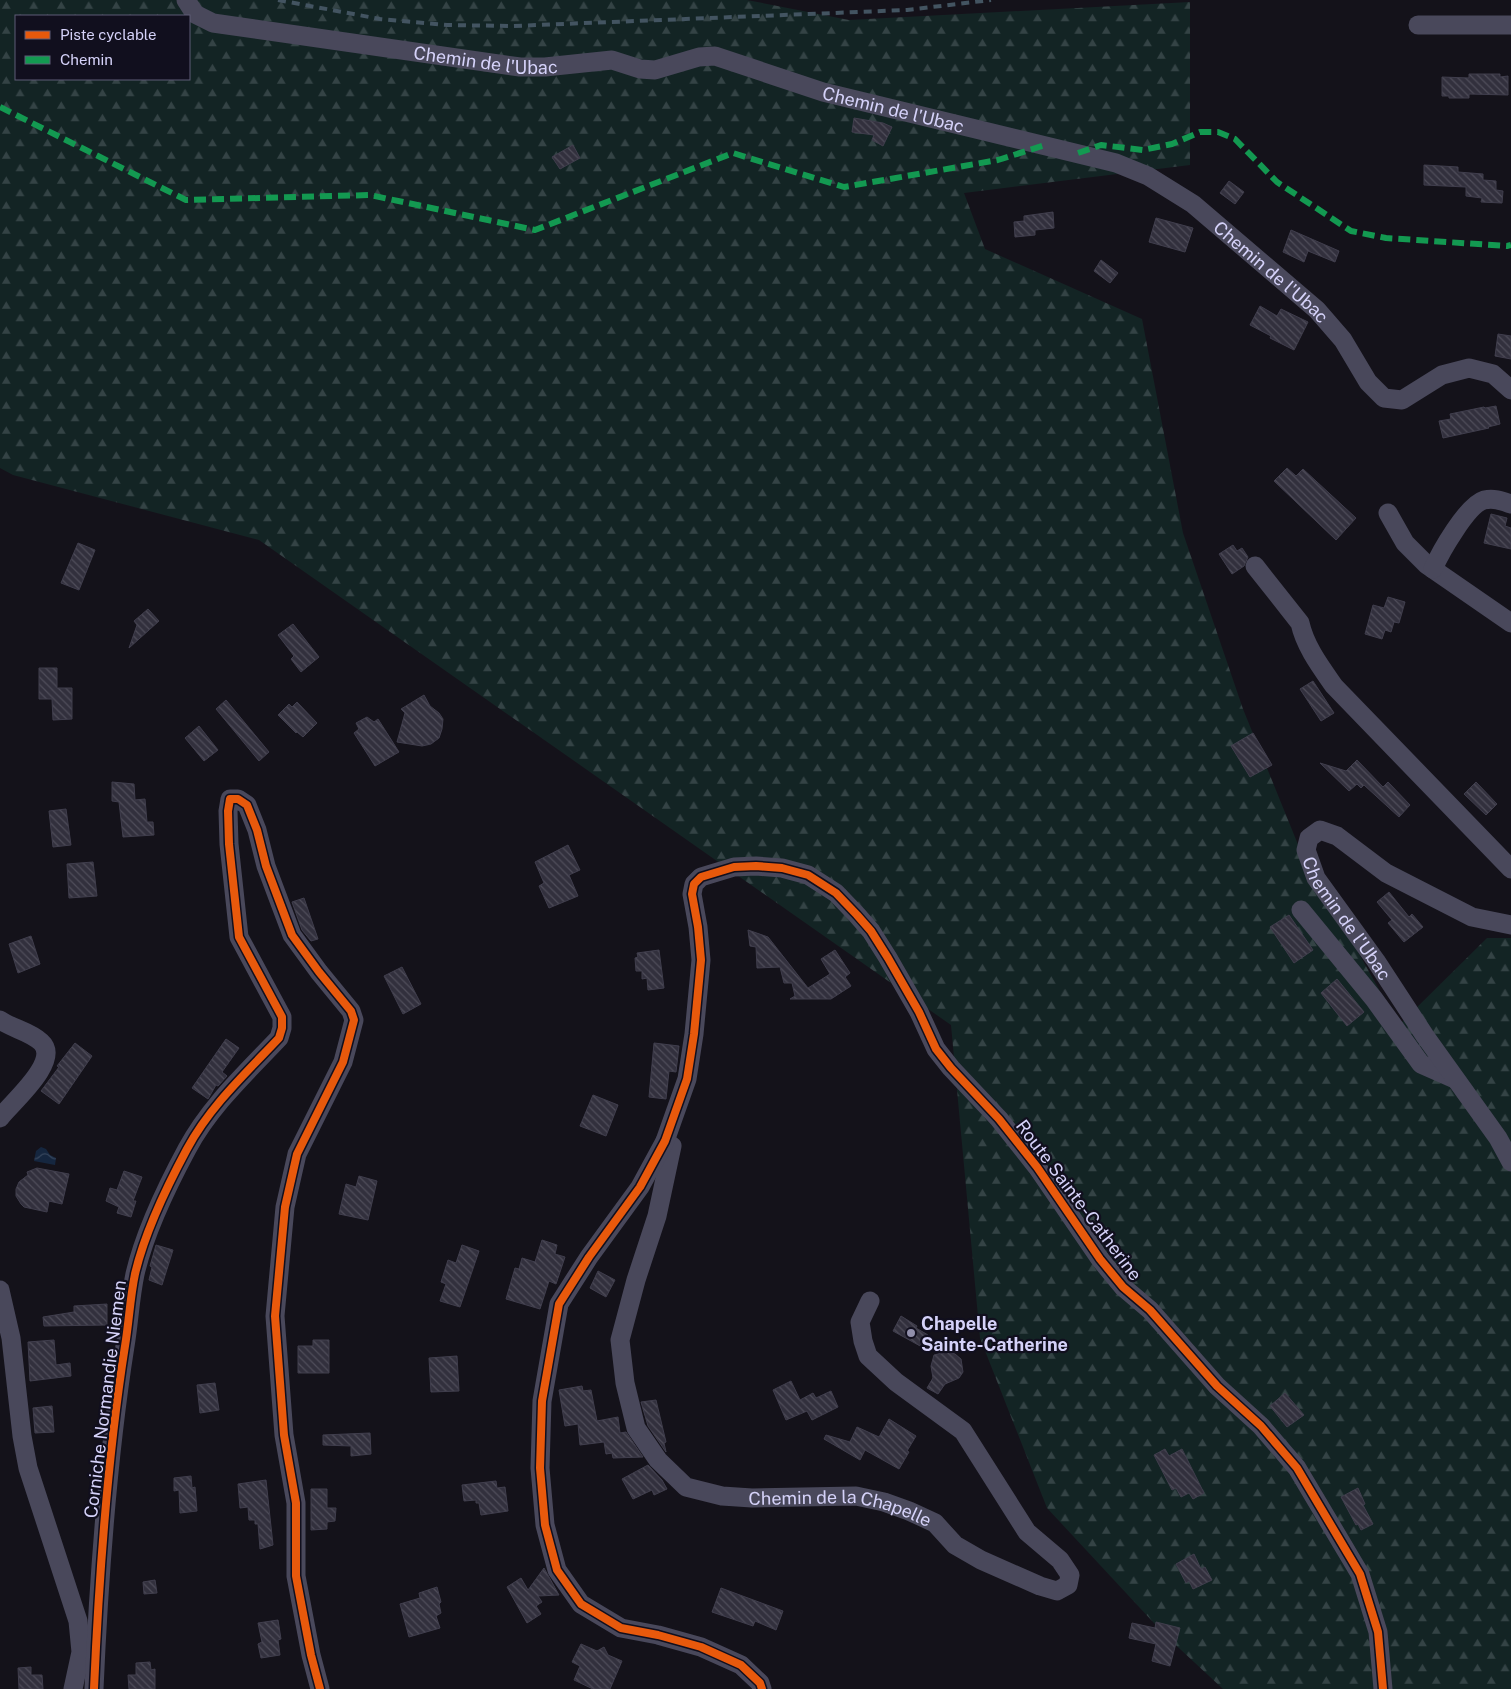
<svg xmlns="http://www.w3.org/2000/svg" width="1511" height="1689" viewBox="0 0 1511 1689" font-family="'Public Sans',sans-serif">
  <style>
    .forest { fill: url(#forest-firs); fill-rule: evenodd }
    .water { fill: url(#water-waves) }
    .building { fill: url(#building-back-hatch); stroke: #403e4d }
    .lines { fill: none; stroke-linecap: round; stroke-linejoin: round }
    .minor { stroke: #49485b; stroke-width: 19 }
    .rail { stroke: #435461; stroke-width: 4; stroke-dasharray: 8 6; stroke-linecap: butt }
    .quiet { stroke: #139951; stroke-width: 6; stroke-dasharray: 12 6; stroke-linecap: butt }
    .cycleway-casing { stroke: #110f1e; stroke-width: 11 }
    .cycleway { stroke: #e8590c; stroke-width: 8 }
    .poi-dot { fill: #918fab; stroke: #110f1e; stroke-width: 2 }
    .labels { text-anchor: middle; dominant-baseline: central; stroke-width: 4.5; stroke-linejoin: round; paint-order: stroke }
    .street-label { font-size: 18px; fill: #d5d2f9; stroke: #110f1e }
    .poi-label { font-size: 18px; font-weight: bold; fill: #d5d2f9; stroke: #110f1e; text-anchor: start }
  </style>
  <defs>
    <pattern id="forest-firs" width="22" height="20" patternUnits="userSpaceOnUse" patternTransform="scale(1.25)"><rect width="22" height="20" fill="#132424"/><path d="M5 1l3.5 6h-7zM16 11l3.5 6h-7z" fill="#344345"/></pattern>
    <pattern id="water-waves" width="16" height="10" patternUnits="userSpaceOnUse" patternTransform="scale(1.25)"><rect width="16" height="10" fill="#15263f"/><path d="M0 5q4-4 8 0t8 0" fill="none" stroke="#36455c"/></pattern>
    <pattern id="building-back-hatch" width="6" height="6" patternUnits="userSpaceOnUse" patternTransform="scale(1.25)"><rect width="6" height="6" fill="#32303d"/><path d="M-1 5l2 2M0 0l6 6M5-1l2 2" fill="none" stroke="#4f4d5a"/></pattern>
  </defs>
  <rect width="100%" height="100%" fill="#14121a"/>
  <path class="forest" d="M0,0H747L849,20L1190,2V165L964,193L985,249L1142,319L1183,533L1243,709L1299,847L1399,1025L1487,938H1511V1689H1223L1166,1636L1047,1508L980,1338L951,1025L259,540L13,475L0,468ZM16,16H189V79H16Z"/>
  <path class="water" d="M41,1147L46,1149L50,1155L56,1158L55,1165L34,1161L36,1151Z"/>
  <g class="building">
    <path d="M1469,74H1500V77L1508,76V95L1469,94V98H1449V96H1442V77L1469,78Z"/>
    <path d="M854,118L883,123L892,127L883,146L872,140L874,135L852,132Z"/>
    <path d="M573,145L580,158L560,169L552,157Z"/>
    <path d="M1424,165L1458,167V172L1483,174V180L1496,181V190L1503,191L1502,203L1481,202L1482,198L1466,196V187L1424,185Z"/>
    <path d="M1229,181L1244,192L1235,204L1220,193Z"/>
    <path d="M1053,212L1054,228L1035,230V235L1015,237L1014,222L1024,221V216Z"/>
    <path d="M1156,218L1193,228L1185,252L1149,242Z"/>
    <path d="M1291,230L1339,251L1335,262L1308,251L1304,262L1283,252Z"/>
    <path d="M1101,260L1118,273L1110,283L1094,271Z"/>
    <path d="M1260,306L1277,316L1281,309L1308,322L1294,350L1270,338L1271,336L1250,325Z"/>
    <path d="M1498,334L1511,336V359L1495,356Z"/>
    <path d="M1496,406L1500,424L1488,427L1489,428L1443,438L1439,421L1451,419L1450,414L1484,407L1485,408Z"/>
    <path d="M1287,468L1296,476L1303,469L1356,518L1336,540L1274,481Z"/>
    <path d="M1491,514L1507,518L1505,526L1511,528V549L1484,543Z"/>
    <path d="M78,543L95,550L79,590L61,583Z"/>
    <path d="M1233,545L1237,551L1242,548L1248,557L1244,566L1232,574L1219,554Z"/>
    <path d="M1388,597L1405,602L1399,623L1394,622L1391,632L1385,630L1382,639L1365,634L1373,605L1384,608Z"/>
    <path d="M148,609L159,621L129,648L137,625L134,621Z"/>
    <path d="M293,624L319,657L301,672L291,659L294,656L278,635Z"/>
    <path d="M39,668H57V688H72V719L53,720L52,699H39Z"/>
    <path d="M1313,681L1334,713L1321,721L1300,689Z"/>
    <path d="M424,695L430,706L439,713L443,719L442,729L439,738L431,744L422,746L397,742L405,713L401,709Z"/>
    <path d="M226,700L269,752L259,761L216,709Z"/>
    <path d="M297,702L317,723L303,737L297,732L296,733L278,715L289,704L292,707Z"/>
    <path d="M367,717L374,722L378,719L399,752L375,766L354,733L359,729L356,723Z"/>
    <path d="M199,726L218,750L204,761L185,738Z"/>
    <path d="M1253,733L1272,765L1250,777L1231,746Z"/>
    <path d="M1357,760L1383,787L1388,782L1410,805L1399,817L1364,785L1361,788L1357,784L1349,791L1320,763L1346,771Z"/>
    <path d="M112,782L134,784L135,800L145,799L147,822H153L154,835L123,837L119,802L112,801Z"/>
    <path d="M1476,782L1497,804L1486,815L1464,794Z"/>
    <path d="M66,809L71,845L53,847L49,811Z"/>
    <path d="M568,845L580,870L569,875L578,896L549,908L539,886L544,883L535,862Z"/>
    <path d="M93,862L97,896L69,898L67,864Z"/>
    <path d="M1389,892L1409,917L1412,914L1423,927L1404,942L1388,923L1392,920L1377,902Z"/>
    <path d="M304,898L318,939L311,941L302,930L292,902Z"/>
    <path d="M1289,915L1313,950L1294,963L1270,927Z"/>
    <path d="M748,930L768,937L808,988L830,974L821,959L835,950L850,973L845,977L851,986L831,999H790L795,996L792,983H784L780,967L757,968L756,947L750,946Z"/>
    <path d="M31,936L40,964L18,973L9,944Z"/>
    <path d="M659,950L664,988L648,990L647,978L642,979V971H636L635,958L638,957L637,953Z"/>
    <path d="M402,967L421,1004L403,1014L384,976Z"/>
    <path d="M1337,979L1364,1012L1347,1026L1321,993Z"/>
    <path d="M226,1039L239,1048L222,1072L227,1076L218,1086L216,1085L208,1099L192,1088Z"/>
    <path d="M75,1043L92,1056L59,1104L41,1091L59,1067L57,1066Z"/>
    <path d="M654,1043L679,1046L676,1072L669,1071L666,1099L649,1097Z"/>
    <path d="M593,1095L618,1105L606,1136L580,1126Z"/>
    <path d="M37,1168L69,1174L62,1204L49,1201L47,1212L24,1207L21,1204L16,1196V1189L19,1182L28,1175L27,1172Z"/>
    <path d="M124,1171L142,1177L133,1201H136L131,1217L117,1213L119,1207L106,1201L110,1188L117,1190Z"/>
    <path d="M359,1176L377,1181L368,1220L339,1214L346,1184L356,1187Z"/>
    <path d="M542,1240L557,1245L555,1254L565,1257L556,1284L549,1281L540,1309L506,1299L515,1268L519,1269L522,1258L535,1262Z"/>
    <path d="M156,1245L173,1250L162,1285L149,1280L152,1267L150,1266Z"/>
    <path d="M462,1245L479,1251L460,1307L440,1301L446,1284L441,1282L448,1260L456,1263Z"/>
    <path d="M598,1271L615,1280L606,1297L590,1288Z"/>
    <path d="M107,1304V1325L44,1326L43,1317L74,1312V1306Z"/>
    <path d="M901,1316L917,1326L916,1328L928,1335L922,1347L893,1331Z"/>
    <path d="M54,1340L56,1365L70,1363L71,1376L30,1381L28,1342Z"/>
    <path d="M313,1340H329V1373H298V1346H313Z"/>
    <path d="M946,1352L955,1354L961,1359L963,1372L959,1378L945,1384L938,1394L927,1388L933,1378L931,1366L934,1355Z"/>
    <path d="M457,1356L459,1391L431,1392L429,1358Z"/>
    <path d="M791,1381L800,1400L813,1393L816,1398L831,1391L838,1407L812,1420L807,1411L786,1420L773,1390Z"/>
    <path d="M215,1383L219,1410L200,1413L197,1385Z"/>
    <path d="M582,1386L583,1391L591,1390L597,1421L618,1417L620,1433L626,1432L643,1457L613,1458L612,1453L606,1454L604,1442L580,1445L578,1424L565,1426L559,1390Z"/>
    <path d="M1285,1393L1304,1415L1287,1427L1270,1406Z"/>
    <path d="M656,1400L666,1442L664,1443L666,1452L648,1426L641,1402Z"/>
    <path d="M52,1406L54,1432L35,1433L33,1408Z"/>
    <path d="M889,1419L916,1436L907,1451L909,1452L899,1469L865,1450L860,1460L824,1439L826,1435L850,1442L857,1427L879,1437Z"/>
    <path d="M370,1433L371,1454L351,1456V1446L323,1445V1435Z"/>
    <path d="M1165,1449L1169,1456L1182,1449L1204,1493L1193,1499L1189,1493L1181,1497L1176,1488L1172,1490L1154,1455Z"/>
    <path d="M648,1465L662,1480L667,1489L654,1495L652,1490L633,1499L622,1479Z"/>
    <path d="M191,1476L192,1488L195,1487L197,1511L180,1513L179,1490L174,1491V1478Z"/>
    <path d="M266,1480L273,1545L260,1549L258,1524H255V1520H249L248,1507L240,1508L238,1484Z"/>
    <path d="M496,1481L497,1488L505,1487L508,1511L481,1515L479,1503H476V1500L464,1501L462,1485Z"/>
    <path d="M1358,1488L1365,1504L1363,1505L1373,1524L1361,1530L1358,1524L1356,1525L1341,1497Z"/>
    <path d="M311,1489H327V1508H336L335,1521L327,1522V1529L311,1530Z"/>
    <path d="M1194,1554L1201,1569L1205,1567L1212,1580L1193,1589L1189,1581L1186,1583L1176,1564Z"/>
    <path d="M544,1568L559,1595L538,1596L542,1602L536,1606L541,1614L527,1623L507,1587L521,1578L528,1590Z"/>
    <path d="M155,1580L157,1593L144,1594L143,1582Z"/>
    <path d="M437,1587L441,1602L439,1604L441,1613L436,1616L440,1628L409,1637L400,1604L420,1598L419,1593Z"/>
    <path d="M721,1588L783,1611L776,1630L755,1621L753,1626L712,1612Z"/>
    <path d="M278,1620L281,1639L278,1640L280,1655L261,1658L258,1644L262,1642L258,1623Z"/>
    <path d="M1156,1622L1180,1628L1170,1666L1152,1661L1156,1644L1129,1638L1132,1623L1155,1628Z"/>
    <path d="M581,1644L597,1651L604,1647L608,1655L622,1661L610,1689H593L574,1680L580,1666L572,1662Z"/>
    <path d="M150,1662L151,1670L155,1669V1689H129L128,1675H136V1663Z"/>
    <path d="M31,1667V1675H42L43,1689H19L18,1668Z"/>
  </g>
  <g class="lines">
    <g class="minor">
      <path id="s1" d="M186,0L195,14L213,23L520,67H545L612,60L640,69L655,70L699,57L715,56L823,92L1116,163L1148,176L1193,204L1317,310L1343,340L1368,382L1384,398L1402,400L1442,375L1469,368L1493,374L1511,390"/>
      <path d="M1418,25H1511"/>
      <path d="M1388,513L1405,543L1427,565L1511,623"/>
      <path d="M1255,566L1300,623C1305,646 1320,666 1334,686L1511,869"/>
      <path d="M1433,569C1440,553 1467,505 1484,500C1495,498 1502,501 1511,504"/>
      <path d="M1301,910L1374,999L1421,1064L1455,1079"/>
      <path id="s2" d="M1511,925L1472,917L1386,873L1337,836L1320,830L1309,838L1306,850L1316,878L1376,961L1425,1036L1498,1138L1511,1162"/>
      <path d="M0,1020C13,1029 29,1031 41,1042C62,1061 10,1104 0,1118"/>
      <path id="s3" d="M665,1141L672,1146L657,1216L636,1280L620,1340L625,1383L636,1428L658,1460L686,1487L722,1496L752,1498L856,1496L884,1502L909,1511L935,1523L955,1545L981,1560L1040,1586L1057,1591L1068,1585L1070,1575L1060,1560L1027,1532L963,1431L896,1382L868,1356L863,1341L860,1322L870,1301"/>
      <path d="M0,1290L11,1338L22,1436L28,1468L78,1621L81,1652L73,1689"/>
      <path d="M94,1689C99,1574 107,1460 125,1346C129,1322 130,1298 135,1274C145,1231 166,1188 187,1149C210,1106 246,1073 279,1038L282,1028V1017L239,937L229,844L228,811L230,799H238L247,805L257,830L266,866L292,935L319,972L351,1011L354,1020L343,1062L297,1154L285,1207L275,1316L284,1435L296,1503V1576L311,1655L320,1689"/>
      <path d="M762,1689L760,1683L741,1665L701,1647L658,1635L621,1628L581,1604L557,1570L545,1525L540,1468L542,1401L559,1304L589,1257L640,1187L665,1141L687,1079L694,1034L701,960L698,927L692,894L694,884L701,877L734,867L756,866L782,868L808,875L836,893L857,915L871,931L888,958L919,1012L936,1049L951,1068L999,1119L1037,1167L1100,1259L1123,1287L1150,1310L1217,1386L1261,1426L1297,1468L1360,1574L1378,1632L1383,1689"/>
    </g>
    <path class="rail" d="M278,0L380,19L447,25L513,26L907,10L991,0"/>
    <g class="quiet">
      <path d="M0,107L186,200L370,195L535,230L733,153L844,187L998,160L1045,145"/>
      <path d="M1078,153L1101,145L1143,150L1172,144L1200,132H1218L1235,139L1277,182L1351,231L1386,238L1507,246L1511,245"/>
    </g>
    <defs>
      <g id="cycleway">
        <path d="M94,1689C99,1574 107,1460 125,1346C129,1322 130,1298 135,1274C145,1231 166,1188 187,1149C210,1106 246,1073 279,1038L282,1028V1017L239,937L229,844L228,811L230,799H238L247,805L257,830L266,866L292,935L319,972L351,1011L354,1020L343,1062L297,1154L285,1207L275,1316L284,1435L296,1503V1576L311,1655L320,1689"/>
        <path d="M762,1689L760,1683L741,1665L701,1647L658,1635L621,1628L581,1604L557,1570L545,1525L540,1468L542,1401L559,1304L589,1257L640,1187L665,1141L687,1079L694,1034L701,960L698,927L692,894L694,884L701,877L734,867L756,866L782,868L808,875L836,893L857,915L871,931L888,958L919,1012L936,1049L951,1068L999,1119L1037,1167L1100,1259L1123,1287L1150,1310L1217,1386L1261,1426L1297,1468L1360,1574L1378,1632L1383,1689"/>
      </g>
    </defs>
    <use href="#cycleway" class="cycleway-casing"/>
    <use href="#cycleway" class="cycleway"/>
  </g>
  <circle class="poi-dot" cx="911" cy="1333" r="5"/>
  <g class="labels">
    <g class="street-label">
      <text stroke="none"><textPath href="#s1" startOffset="312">Chemin de l'Ubac</textPath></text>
      <text stroke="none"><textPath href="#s1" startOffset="732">Chemin de l'Ubac</textPath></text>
      <text stroke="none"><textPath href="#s1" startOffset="1152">Chemin de l'Ubac</textPath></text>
      <text stroke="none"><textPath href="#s2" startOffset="322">Chemin de l'Ubac</textPath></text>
      <text transform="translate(1079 1200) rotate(53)">Route Sainte-Catherine</text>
      <text transform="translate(105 1399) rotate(-83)">Corniche Normandie Niemen</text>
      <text stroke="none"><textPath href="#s3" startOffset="534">Chemin de la Chapelle</textPath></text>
    </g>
    <g class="poi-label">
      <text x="921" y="1323">Chapelle<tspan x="921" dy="21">Sainte-Catherine</tspan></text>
    </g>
  </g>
  <rect x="15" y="15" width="175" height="65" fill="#110f1e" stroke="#5f5d76"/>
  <rect x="25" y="31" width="25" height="8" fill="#e8590c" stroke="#5f5d76"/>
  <text x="60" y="40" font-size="15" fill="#d5d2f9">Piste cyclable</text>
  <rect x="25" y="56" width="25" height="8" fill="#139951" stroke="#5f5d76"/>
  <text x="60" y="65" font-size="15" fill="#d5d2f9">Chemin</text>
</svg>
